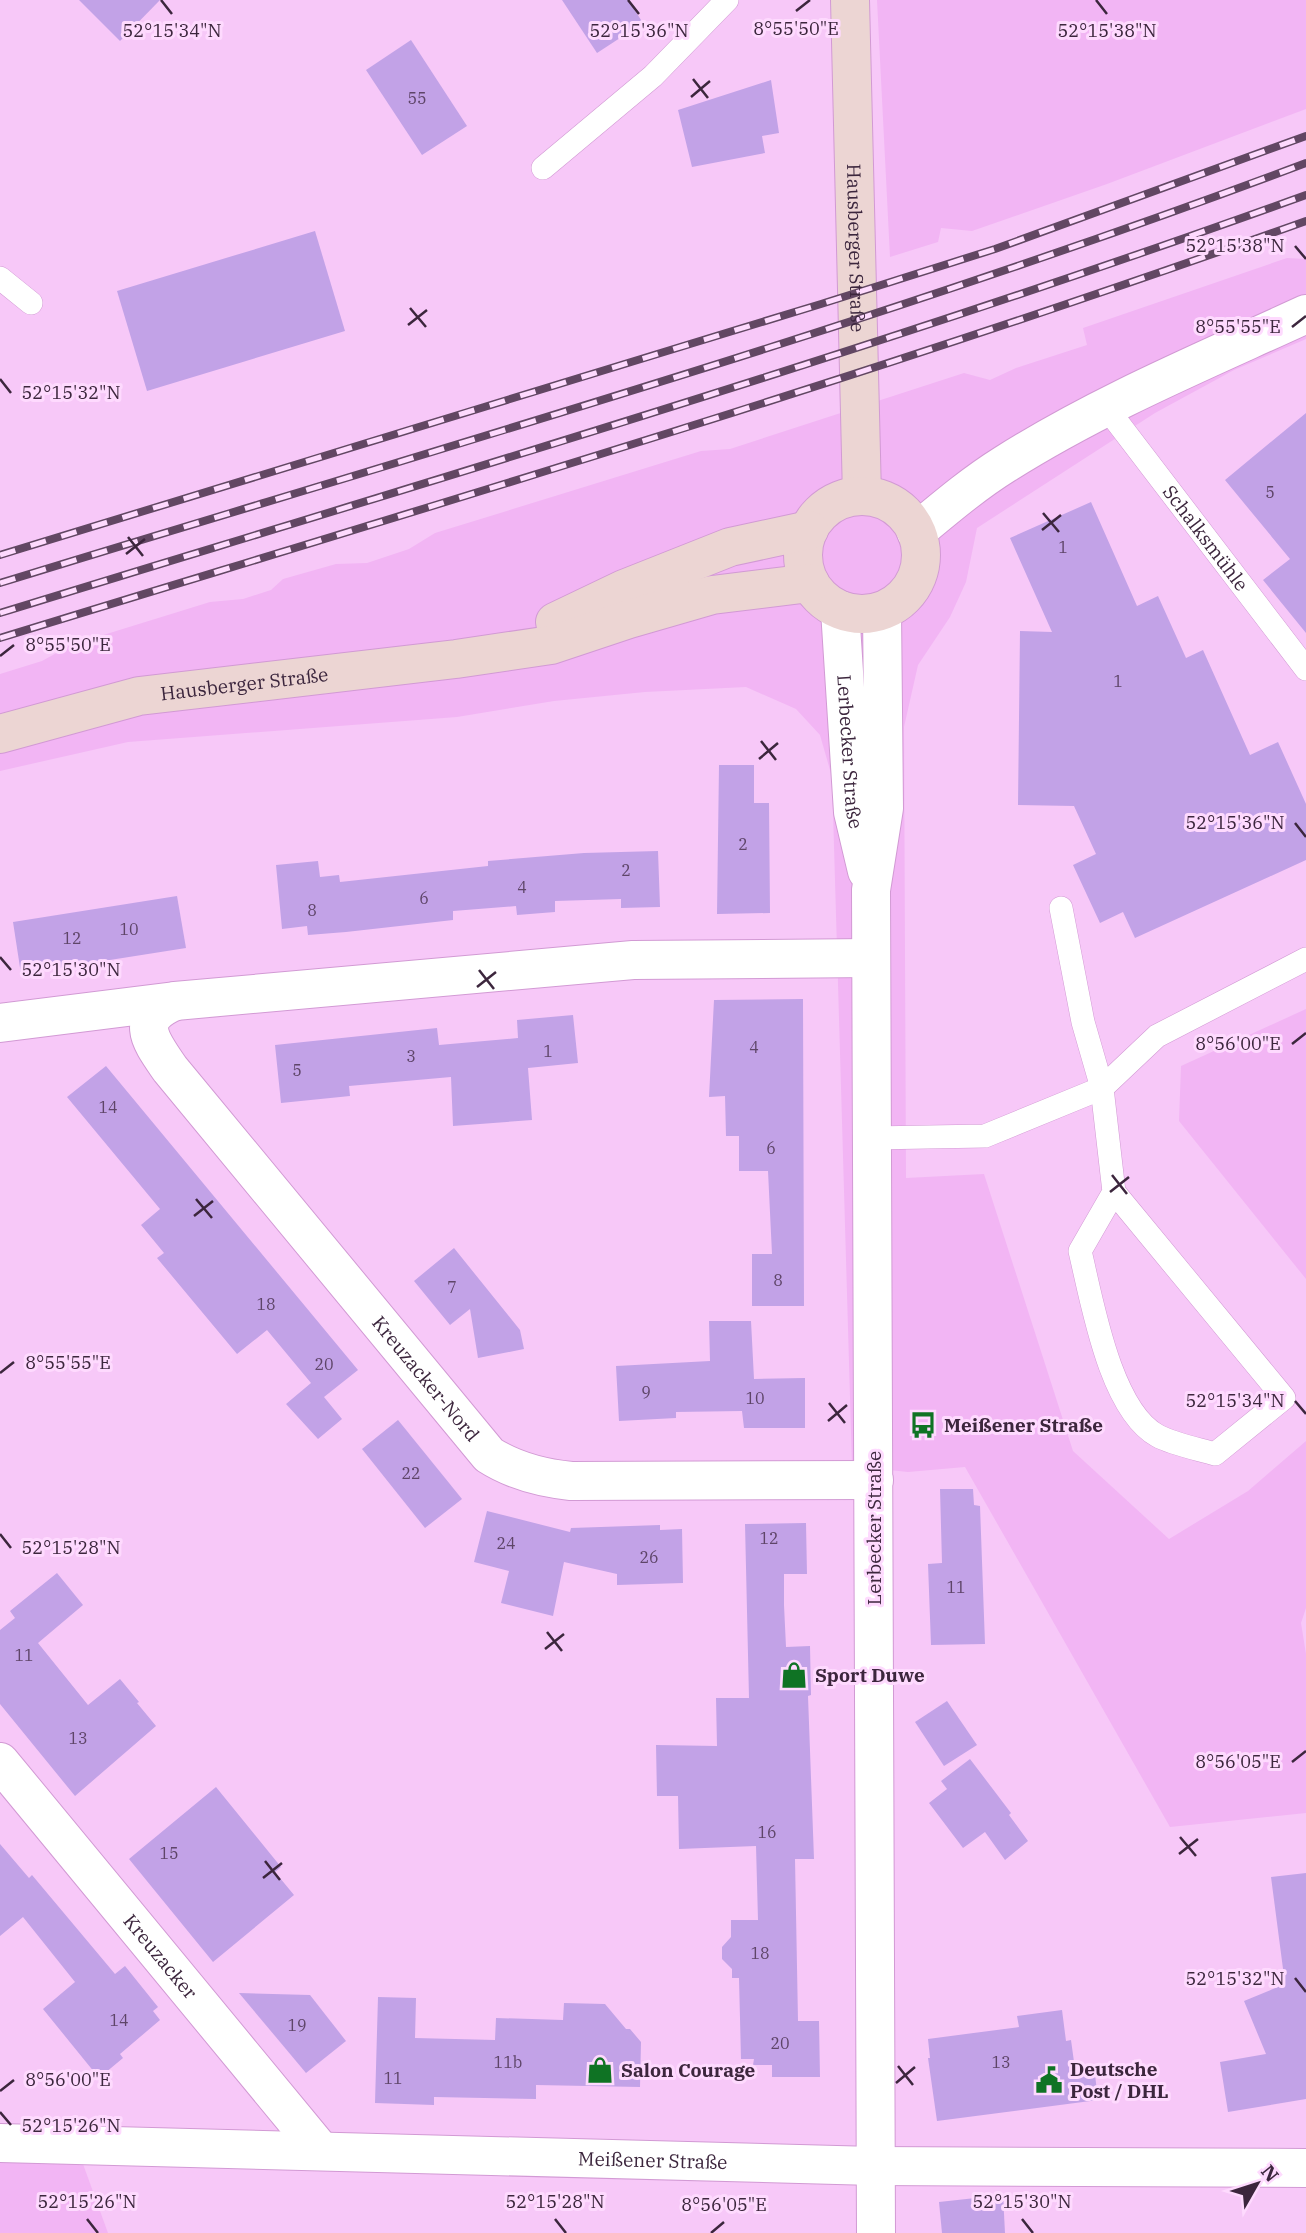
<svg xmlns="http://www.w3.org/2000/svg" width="1306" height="2233" viewBox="0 0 1306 2233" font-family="'IBM Plex Serif',serif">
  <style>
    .green { fill: #f2b5f4 }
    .building { fill: #c2a2e7 }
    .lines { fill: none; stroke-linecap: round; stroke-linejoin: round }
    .service-casing { stroke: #d29ad4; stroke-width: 24 }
    .minor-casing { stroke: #d29ad4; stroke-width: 40 }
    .tertiary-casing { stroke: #d29ad4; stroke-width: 40 }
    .secondary-casing { stroke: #d29ad4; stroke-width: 40 }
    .service { stroke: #fff; stroke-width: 23 }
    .minor { stroke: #fff; stroke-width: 38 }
    .tertiary { stroke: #fff; stroke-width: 38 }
    .secondary { stroke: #ecd5d3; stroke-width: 38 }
    .rail-casing { stroke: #624763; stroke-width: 8 }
    .rail { stroke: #fedafe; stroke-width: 5; stroke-dasharray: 16; stroke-linecap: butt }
    .ticks { fill: none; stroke: #3c263d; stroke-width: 2.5 }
    .labels { text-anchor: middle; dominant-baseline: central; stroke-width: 6; stroke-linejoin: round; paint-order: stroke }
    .number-label { font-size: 16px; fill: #5e4568 }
    .street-label { font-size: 19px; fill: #3c263d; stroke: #fedafe }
    .poi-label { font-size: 19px; font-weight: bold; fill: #3c263d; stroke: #fedafe; text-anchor: start }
    .ticks-label { font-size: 18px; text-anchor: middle; fill: #3c263d; stroke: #fedafe; stroke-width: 6; stroke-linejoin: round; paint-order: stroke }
  </style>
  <rect width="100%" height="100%" fill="#f7c8f8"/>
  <g class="green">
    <path d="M877,0H1306V109L1107,184L972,231L941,228L938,242L890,257Z"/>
    <path d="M1287,258L1306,259V339L1234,370L1155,413L977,528L966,582L950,617L918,665L904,727L906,1178L984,1174L1073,1451L1169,1539L1248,1491L1306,1441V1608L1301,1623L1306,1654V1813L1170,1827L965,1467L908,1472L852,1466L832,777L820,735L796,709L746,687L645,692L554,701L457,717L128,742L0,771V674L42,661L71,645L210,602L243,599L271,590L283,579L336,564L367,563L409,549L435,533L701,451L730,449L964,373L990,380L1016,368L1087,345L1083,328Z"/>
    <path d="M1306,1009V1279L1179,1121L1181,1066Z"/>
    <path d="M0,2153H79L108,2233H0Z"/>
  </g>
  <g class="building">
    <path d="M79,0H160L120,41Z"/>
    <path d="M562,0H628L643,23L597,53Z"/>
    <path d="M411,40L467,126L422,155L366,70Z"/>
    <path d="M771,80L779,133L762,136L765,153L692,167L678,110Z"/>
    <path d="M315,231L345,331L147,391L117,291Z"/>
    <path d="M1306,413V633L1263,580L1290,559L1225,480Z"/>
    <path d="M1091,502L1137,606L1158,596L1186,658L1203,650L1250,755L1278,742L1306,804V860L1135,938L1123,912L1100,923L1073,865L1096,854L1074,806L1018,805L1020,631L1052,632L1010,538Z"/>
    <path d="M719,765H754V803H769L770,913L717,914Z"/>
    <path d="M658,851L660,907L621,908V899L555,901V912L517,915L516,906L453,911V920L346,932L308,935L307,926L282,929L276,865L318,861L320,877L339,875L340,882L488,866V861L584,853Z"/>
    <path d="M177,896L186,948L21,974L13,922Z"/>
    <path d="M803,999L804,1306H752V1254H772L768,1171H739V1136H726L725,1096L709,1097L714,1000Z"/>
    <path d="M573,1015L578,1063L528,1068L532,1120L453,1126L451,1077L349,1086L350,1096L281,1103L275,1045L437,1028L439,1045L518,1038L517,1020Z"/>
    <path d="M106,1066L358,1370L324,1397L342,1419L318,1439L286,1404L311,1383L267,1330L237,1354L157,1258L164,1253L141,1225L160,1209L67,1097Z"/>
    <path d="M454,1248L520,1330L524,1349L478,1358L470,1309L450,1325L414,1281Z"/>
    <path d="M709,1321H751L754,1379L805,1378V1428H744L742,1411L676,1412V1418L619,1421L616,1366L710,1361Z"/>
    <path d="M398,1420L462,1499L425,1528L362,1449Z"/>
    <path d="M940,1489H973L974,1505L980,1506L985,1644L931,1645L928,1564L942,1563Z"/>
    <path d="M487,1511L570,1532L571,1528L660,1525V1530L682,1529L683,1583L617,1585V1574L564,1562L553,1616L501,1603L509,1571L474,1562Z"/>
    <path d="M806,1523L807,1574H784V1605L786,1647L810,1646L811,1695L808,1696L814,1859H795L798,2021H819L820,2077H772V2065H753L754,2059H741L739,1978H732V1969L722,1959V1947L731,1937V1920H758L756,1846L679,1849L678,1796H657L656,1745L717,1746L716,1698H749L745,1524Z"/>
    <path d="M57,1573L83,1605L38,1643L88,1705L120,1679L139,1702L137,1703L156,1726L75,1796L0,1704V1630L15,1618L10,1611Z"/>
    <path d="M947,1701L977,1745L944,1766L915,1722Z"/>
    <path d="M970,1759L1011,1813L1009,1815L1028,1841L1005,1860L985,1832L963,1848L929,1803L947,1789L941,1781Z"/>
    <path d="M216,1787L281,1867L275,1872L294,1895L213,1962L129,1859Z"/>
    <path d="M0,1844L29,1878L32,1875L115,1974L125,1966L158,2007L153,2011L160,2020L120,2054L123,2058L99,2078L43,2009L75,1982L23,1917L0,1936Z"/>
    <path d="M1306,1873V2099L1228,2112L1220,2062L1266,2054L1244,2001L1285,1984L1271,1877Z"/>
    <path d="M239,1993L310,1995L346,2041L306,2073Z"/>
    <path d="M378,1997L416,1998L415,2038L495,2040L496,2018L563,2020L564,2003L605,2004L626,2029H630L641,2042L640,2087L536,2085V2099L434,2097V2105L375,2103Z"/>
    <path d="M1062,2010L1066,2041L1071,2040L1075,2069L1094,2066L1098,2100L937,2121L928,2058H930L928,2039L1019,2027L1017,2016Z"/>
    <path d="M1003,2195L1005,2233H942L939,2202Z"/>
  </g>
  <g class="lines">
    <defs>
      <g id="service">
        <path d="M543,168L653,76L727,0"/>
        <path d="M0,278L31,303"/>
        <path id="s1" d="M1105,406L1306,669"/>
        <path d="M1061,908L1083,1022L1102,1088L1114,1192L1284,1398L1215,1454C1198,1449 1173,1444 1158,1436C1110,1410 1092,1301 1080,1251L1114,1192"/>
        <path d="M872,1138L985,1136L1102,1088L1157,1036L1306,959"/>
      </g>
      <g id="minor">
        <path d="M916,532C945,508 973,484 1005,464C1100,404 1204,361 1306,314"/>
        <path id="s2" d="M175,1001C133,1019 150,1040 170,1069L489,1455C514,1471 542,1478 571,1481L874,1480"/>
        <path d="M0,1023L175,1001L633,960L871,958"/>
        <path id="s3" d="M0,1762L321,2151"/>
      </g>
      <g id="tertiary">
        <path id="s4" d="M840,610L853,812L867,871"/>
        <path id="s5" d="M0,2143L874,2166L1306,2168"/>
        <path d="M876,2233L871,890L884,808L882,611"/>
      </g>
      <g id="secondary">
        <path id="s6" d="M850,0L862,496"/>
        <circle cx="862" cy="555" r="59"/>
        <path d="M555,622L624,589L730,547L809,530"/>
        <path id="s7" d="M0,734L139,696L456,659L551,645L629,619L712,595L810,583"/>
      </g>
    </defs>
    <use href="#service" class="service-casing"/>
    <use href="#minor" class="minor-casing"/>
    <use href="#tertiary" class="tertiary-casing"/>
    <use href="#secondary" class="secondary-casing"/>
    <use href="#service" class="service"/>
    <use href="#minor" class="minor"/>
    <use href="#tertiary" class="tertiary"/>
    <use href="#secondary" class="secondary"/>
    <defs>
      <g id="rail">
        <path d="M0,555L821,304L995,249L1306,136"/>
        <path d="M0,583C437,449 878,324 1306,163"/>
        <path d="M0,613C437,479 876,350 1306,195"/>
        <path d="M0,638C437,504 876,375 1306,221"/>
      </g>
    </defs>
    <use href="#rail" class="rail-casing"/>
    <use href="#rail" class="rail"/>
  </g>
  <path class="ticks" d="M161,0L172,14M628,0L639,14M1096,0L1107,14M796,11L810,0M693,79L708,98M691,97L710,81M1295,246L1306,259M410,308L426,327M408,325L427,310M1292,327L1306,316M0,379L11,393M1043,513L1059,532M1042,530L1061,515M128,537L143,556M126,554L145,539M0,656L14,645M761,741L776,760M759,759L778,743M1295,823L1306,837M0,957L11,970M479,970L494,989M477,987L496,972M1292,1044L1306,1033M1112,1175L1127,1194M1110,1192L1129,1177M196,1199L212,1218M194,1216L213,1201M0,1373L14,1362M1295,1401L1306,1414M829,1403L845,1423M828,1421L847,1405M0,1534L11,1548M547,1632L562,1651M545,1649L564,1634M1292,1762L1306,1751M1180,1837L1196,1856M1179,1854L1198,1839M265,1861L280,1880M263,1878L282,1863M1295,1978L1306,1992M898,2066L913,2085M896,2083L915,2067M0,2091L14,2080M0,2112L11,2125M87,2219L98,2233M555,2219L566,2233M1022,2219L1033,2233M711,2233L724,2222"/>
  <defs>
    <symbol id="bus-bare" viewBox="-9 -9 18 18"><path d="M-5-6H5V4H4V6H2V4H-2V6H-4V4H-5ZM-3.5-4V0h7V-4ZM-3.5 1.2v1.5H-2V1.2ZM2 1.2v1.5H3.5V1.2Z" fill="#0f7324" stroke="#fedafe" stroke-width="2.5" paint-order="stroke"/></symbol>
    <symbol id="shop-bare" viewBox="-9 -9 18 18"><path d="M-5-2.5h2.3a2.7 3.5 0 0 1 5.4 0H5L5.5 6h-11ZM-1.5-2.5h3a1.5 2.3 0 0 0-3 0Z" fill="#0f7324" stroke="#fedafe" stroke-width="2.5" paint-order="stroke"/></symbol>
    <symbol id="civic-bare" viewBox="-9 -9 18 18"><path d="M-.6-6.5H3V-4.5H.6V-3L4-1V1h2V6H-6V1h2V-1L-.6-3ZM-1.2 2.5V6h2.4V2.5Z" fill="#0f7324" stroke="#fedafe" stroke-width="2.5" paint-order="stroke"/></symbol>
  </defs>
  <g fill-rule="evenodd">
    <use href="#bus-bare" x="904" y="1406" width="38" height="38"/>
    <use href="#shop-bare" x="775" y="1656" width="38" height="38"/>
    <use href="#shop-bare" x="581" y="2051" width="38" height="38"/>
    <use href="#civic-bare" x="1030" y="2061" width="38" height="38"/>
  </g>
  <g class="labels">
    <g class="number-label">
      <text x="417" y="98">55</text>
      <text x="1270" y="492">5</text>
      <text x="1063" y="547">1</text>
      <text x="1118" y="681">1</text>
      <text x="743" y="844">2</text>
      <text x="626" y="870">2</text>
      <text x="522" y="887">4</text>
      <text x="424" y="898">6</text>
      <text x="312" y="910">8</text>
      <text x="129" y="929">10</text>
      <text x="72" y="938">12</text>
      <text x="754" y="1047">4</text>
      <text x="548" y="1051">1</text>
      <text x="411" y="1056">3</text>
      <text x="297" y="1070">5</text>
      <text x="108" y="1107">14</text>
      <text x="771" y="1148">6</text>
      <text x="778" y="1280">8</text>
      <text x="452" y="1287">7</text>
      <text x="266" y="1304">18</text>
      <text x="324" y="1364">20</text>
      <text x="646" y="1392">9</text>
      <text x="755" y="1398">10</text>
      <text x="411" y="1473">22</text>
      <text x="769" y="1538">12</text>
      <text x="506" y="1543">24</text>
      <text x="649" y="1557">26</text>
      <text x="956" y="1587">11</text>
      <text x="24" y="1655">11</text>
      <text x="78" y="1738">13</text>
      <text x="767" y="1832">16</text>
      <text x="169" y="1853">15</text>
      <text x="760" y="1953">18</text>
      <text x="119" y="2020">14</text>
      <text x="297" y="2025">19</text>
      <text x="780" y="2043">20</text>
      <text x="508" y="2062">11b</text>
      <text x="1001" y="2062">13</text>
      <text x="393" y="2078">11</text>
    </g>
    <g class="street-label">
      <text stroke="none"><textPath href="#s6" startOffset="248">Hausberger Straße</textPath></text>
      <text stroke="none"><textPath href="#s1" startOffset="166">Schalksmühle</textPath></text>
      <text stroke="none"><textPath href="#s7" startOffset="250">Hausberger Straße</textPath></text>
      <text stroke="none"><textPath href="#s4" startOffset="142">Lerbecker Straße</textPath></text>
      <text stroke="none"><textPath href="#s2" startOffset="488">Kreuzacker-Nord</textPath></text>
      <text transform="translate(874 1528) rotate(-90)">Lerbecker Straße</text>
      <text stroke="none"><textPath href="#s3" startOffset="252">Kreuzacker</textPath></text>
      <text stroke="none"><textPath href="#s5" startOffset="653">Meißener Straße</textPath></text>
    </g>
    <g class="poi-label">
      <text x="944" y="1425">Meißener Straße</text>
      <text x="815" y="1675">Sport Duwe</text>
      <text x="1070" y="2069">Deutsche<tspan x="1070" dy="22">Post / DHL</tspan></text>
      <text x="621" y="2070">Salon Courage</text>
    </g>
  </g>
  <g class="ticks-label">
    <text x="796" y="35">8°55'50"E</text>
    <text x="172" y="37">52°15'34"N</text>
    <text x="639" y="37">52°15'36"N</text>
    <text x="1107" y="37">52°15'38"N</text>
    <text x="1235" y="252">52°15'38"N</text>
    <text x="1238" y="333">8°55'55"E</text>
    <text x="71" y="399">52°15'32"N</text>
    <text x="68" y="651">8°55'50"E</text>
    <text x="1235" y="829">52°15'36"N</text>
    <text x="71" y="976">52°15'30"N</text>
    <text x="1238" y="1050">8°56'00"E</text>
    <text x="68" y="1369">8°55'55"E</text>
    <text x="1235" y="1407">52°15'34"N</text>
    <text x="71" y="1554">52°15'28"N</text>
    <text x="1238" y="1768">8°56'05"E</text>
    <text x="1235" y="1985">52°15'32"N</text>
    <text x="68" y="2086">8°56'00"E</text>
    <text x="71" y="2132">52°15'26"N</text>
    <text x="87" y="2208">52°15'26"N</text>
    <text x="555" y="2208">52°15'28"N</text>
    <text x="1022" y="2208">52°15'30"N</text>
    <text x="724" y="2211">8°56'05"E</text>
  </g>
  <g transform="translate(1257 2184) rotate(51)" stroke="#fedafe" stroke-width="5" paint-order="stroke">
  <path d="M0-5L12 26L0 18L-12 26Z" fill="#3c263d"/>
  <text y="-10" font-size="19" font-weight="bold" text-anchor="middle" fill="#3c263d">N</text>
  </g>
</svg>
